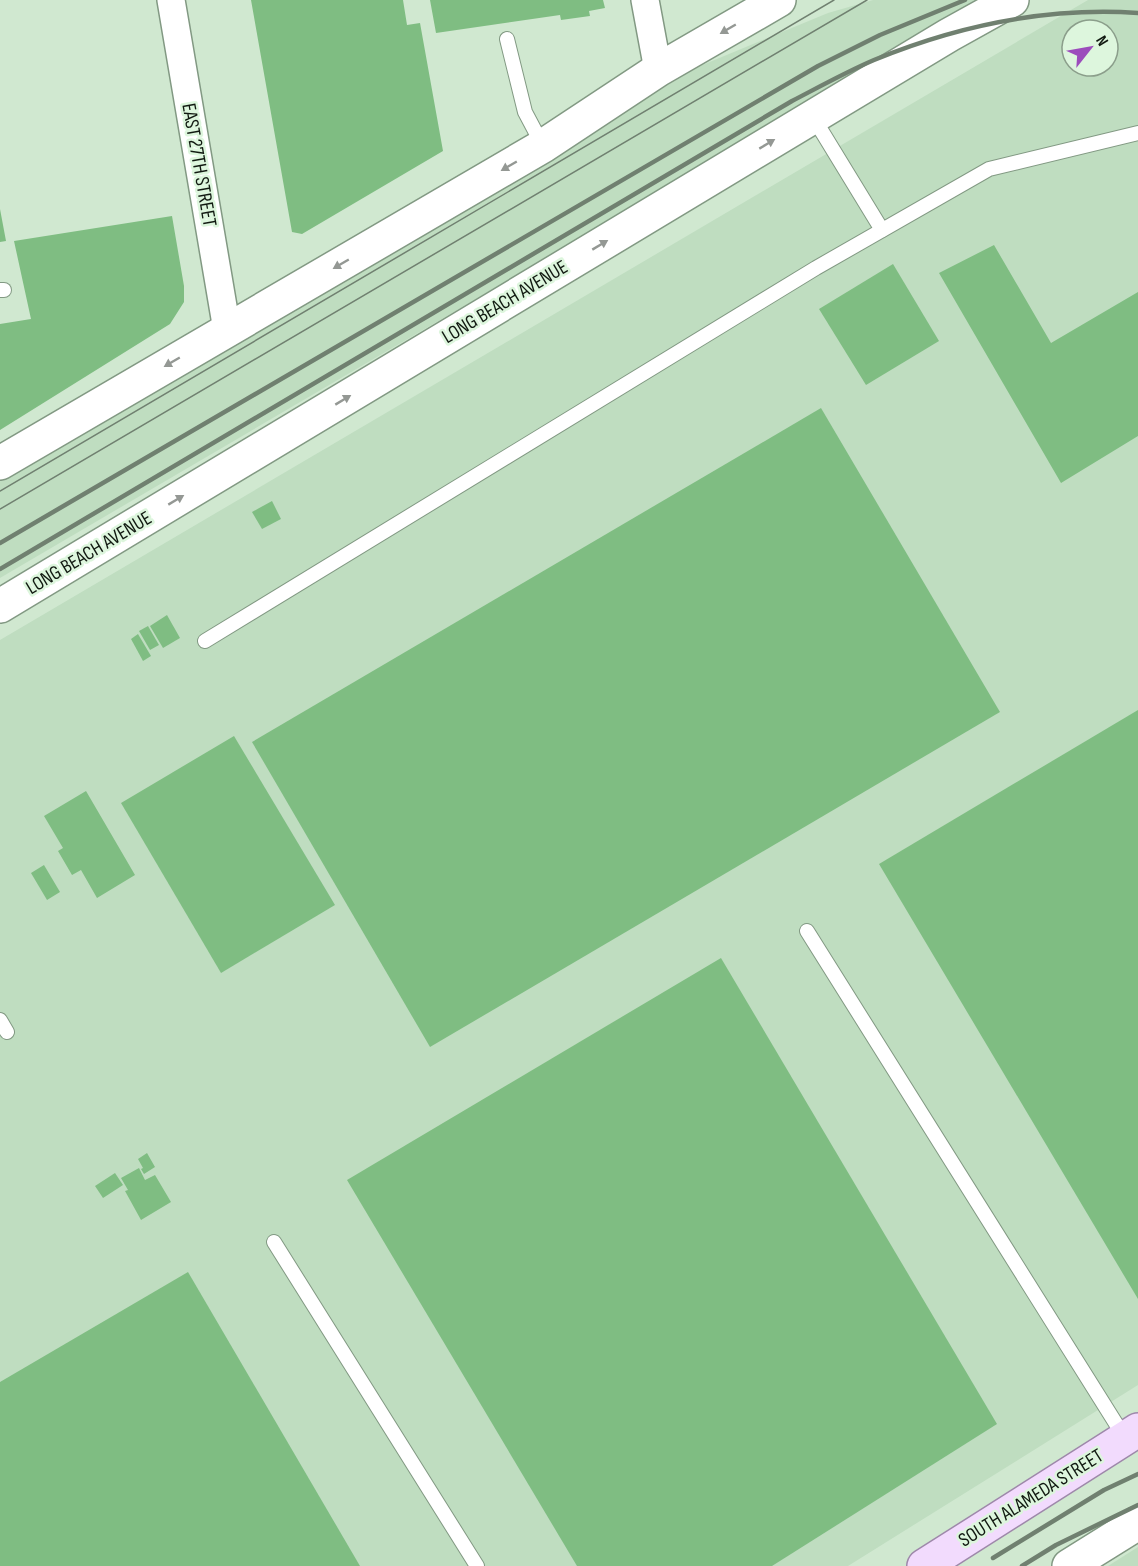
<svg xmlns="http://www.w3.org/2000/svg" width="1138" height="1566" viewBox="0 0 1138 1566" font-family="'Sofia Sans Condensed',sans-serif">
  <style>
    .built { fill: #bfddc0; fill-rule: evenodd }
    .building { fill: #7fbd82 }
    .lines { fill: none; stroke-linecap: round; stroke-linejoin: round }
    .lane-casing { stroke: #829983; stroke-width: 16 }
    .street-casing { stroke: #829983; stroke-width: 30 }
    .secondary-casing { stroke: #829983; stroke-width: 36 }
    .primary-casing { stroke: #9e88aa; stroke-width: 36 }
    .lane { stroke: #fff; stroke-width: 14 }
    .street { stroke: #fff; stroke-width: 27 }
    .secondary { stroke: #fff; stroke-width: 33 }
    .primary { stroke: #f2dbfd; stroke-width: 33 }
    .tram { stroke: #708070; stroke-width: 1.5 }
    .rail { stroke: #708070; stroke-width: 4.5 }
    .oneway { fill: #949894 }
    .labels { text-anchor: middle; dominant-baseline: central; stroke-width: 5; stroke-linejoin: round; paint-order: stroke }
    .street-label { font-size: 20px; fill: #111911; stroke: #ddf6dd }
  </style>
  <rect width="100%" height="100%" fill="#d0e8d0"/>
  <g class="built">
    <path d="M873,0H986L0,578V478L700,66L828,13Z"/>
    <path d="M1088,0H1138V1385L848,1566H0V640ZM1072,30H1108V66H1072Z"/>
    <path d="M1138,1547V1566H1108Z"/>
  </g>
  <g class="building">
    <path d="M251,0H403L407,25L420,23L443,151L302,234L292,232Z"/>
    <path d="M430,0H603L605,8L589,11L590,16L561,20L560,15L436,33Z"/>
    <path d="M0,209L6,241L0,242Z"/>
    <path d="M172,216L184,286V302L170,324L0,430V324L31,319L14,241Z"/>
    <path d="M994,245L1051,343L1138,292V436L1061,483L939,273Z"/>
    <path d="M893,264L939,341L866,385L819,309Z"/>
    <path d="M821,408L1000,712L430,1047L252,742Z"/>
    <path d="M272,501L281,519L262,529L252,512Z"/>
    <path d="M167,615L180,638L163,648L150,626Z"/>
    <path d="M148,626L159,645L150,650L139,631Z"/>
    <path d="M138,634L151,656L143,661L131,639Z"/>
    <path d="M1138,710V1299L879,864Z"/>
    <path d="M234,736L335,905L221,973L121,803Z"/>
    <path d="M86,791L135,875L97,898L81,870L72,875L58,851L63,848L44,816Z"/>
    <path d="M44,865L60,892L47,900L31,873Z"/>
    <path d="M721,958L997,1424L772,1566H577L347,1180Z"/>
    <path d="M147,1153L155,1167L144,1174L141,1169L143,1168L138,1159Z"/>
    <path d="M139,1168L145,1180L155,1175L171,1202L141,1220L125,1191L128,1190L121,1178Z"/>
    <path d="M115,1173L123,1185L103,1198L95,1186Z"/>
    <path d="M188,1272L360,1566H0V1382Z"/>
  </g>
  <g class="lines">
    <defs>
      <g id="lane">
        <path d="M507,39L525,112L543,146"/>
        <path d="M813,117L882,230"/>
        <path d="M0,290H4"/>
        <path d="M205,641L816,268L989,169L1138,133"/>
        <path d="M807,931L1125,1438"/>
        <path d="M0,1020L7,1032"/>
        <path d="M274,1242L477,1566"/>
      </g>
      <g id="street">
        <path d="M171,0L227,330"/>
        <path d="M645,0L658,70"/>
      </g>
      <g id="secondary">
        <path d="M0,463L543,146L658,70L779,0"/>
        <path d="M0,606L949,35L1012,0"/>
        <path d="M1069,1566L1138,1523"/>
      </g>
      <path id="primary" d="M924,1566L1138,1430"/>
    </defs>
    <use href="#lane" class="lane-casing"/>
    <use href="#street" class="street-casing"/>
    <use href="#secondary" class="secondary-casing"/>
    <use href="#primary" class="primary-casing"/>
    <use href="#lane" class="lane"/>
    <use href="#street" class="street"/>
    <use href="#secondary" class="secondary"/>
    <use href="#primary" class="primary"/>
    <g class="tram">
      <path d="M0,491L834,0"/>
      <path d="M0,509L867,0"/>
    </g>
    <g class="rail">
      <path d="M0,543L818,66L880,35L965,0"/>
      <path d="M0,569L792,101C819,87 846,72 874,60C957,26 1048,7 1138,13"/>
      <path d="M993,1558L1104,1490L1138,1474"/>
      <path d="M1022,1566L1056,1545L1138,1505"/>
    </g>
  </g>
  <defs><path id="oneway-solid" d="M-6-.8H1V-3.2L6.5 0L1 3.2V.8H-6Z" transform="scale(1.5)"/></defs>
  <g class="oneway">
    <use href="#oneway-solid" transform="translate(728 29) rotate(150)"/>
    <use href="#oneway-solid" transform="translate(767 144) rotate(-31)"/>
    <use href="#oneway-solid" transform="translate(509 166) rotate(150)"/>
    <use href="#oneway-solid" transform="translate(600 245) rotate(-31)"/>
    <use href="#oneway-solid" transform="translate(341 264) rotate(150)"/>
    <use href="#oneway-solid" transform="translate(172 362) rotate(150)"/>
    <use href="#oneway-solid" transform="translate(343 400) rotate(-31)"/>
    <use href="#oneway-solid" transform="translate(176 500) rotate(-31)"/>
  </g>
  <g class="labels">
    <g class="street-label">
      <text transform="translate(199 165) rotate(80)">EAST 27TH STREET</text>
      <text transform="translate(505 302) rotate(-31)">LONG BEACH AVENUE</text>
      <text transform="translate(89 553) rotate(-31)">LONG BEACH AVENUE</text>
      <text transform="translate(1031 1498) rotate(-32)">SOUTH ALAMEDA STREET</text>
    </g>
  </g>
  <g transform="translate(1090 48) rotate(59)"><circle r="28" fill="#ddf6dd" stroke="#8b9e8b" stroke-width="1.5"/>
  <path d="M0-4.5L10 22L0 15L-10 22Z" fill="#9c4cbc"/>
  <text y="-9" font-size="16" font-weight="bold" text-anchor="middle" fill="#111911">N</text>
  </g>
</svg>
